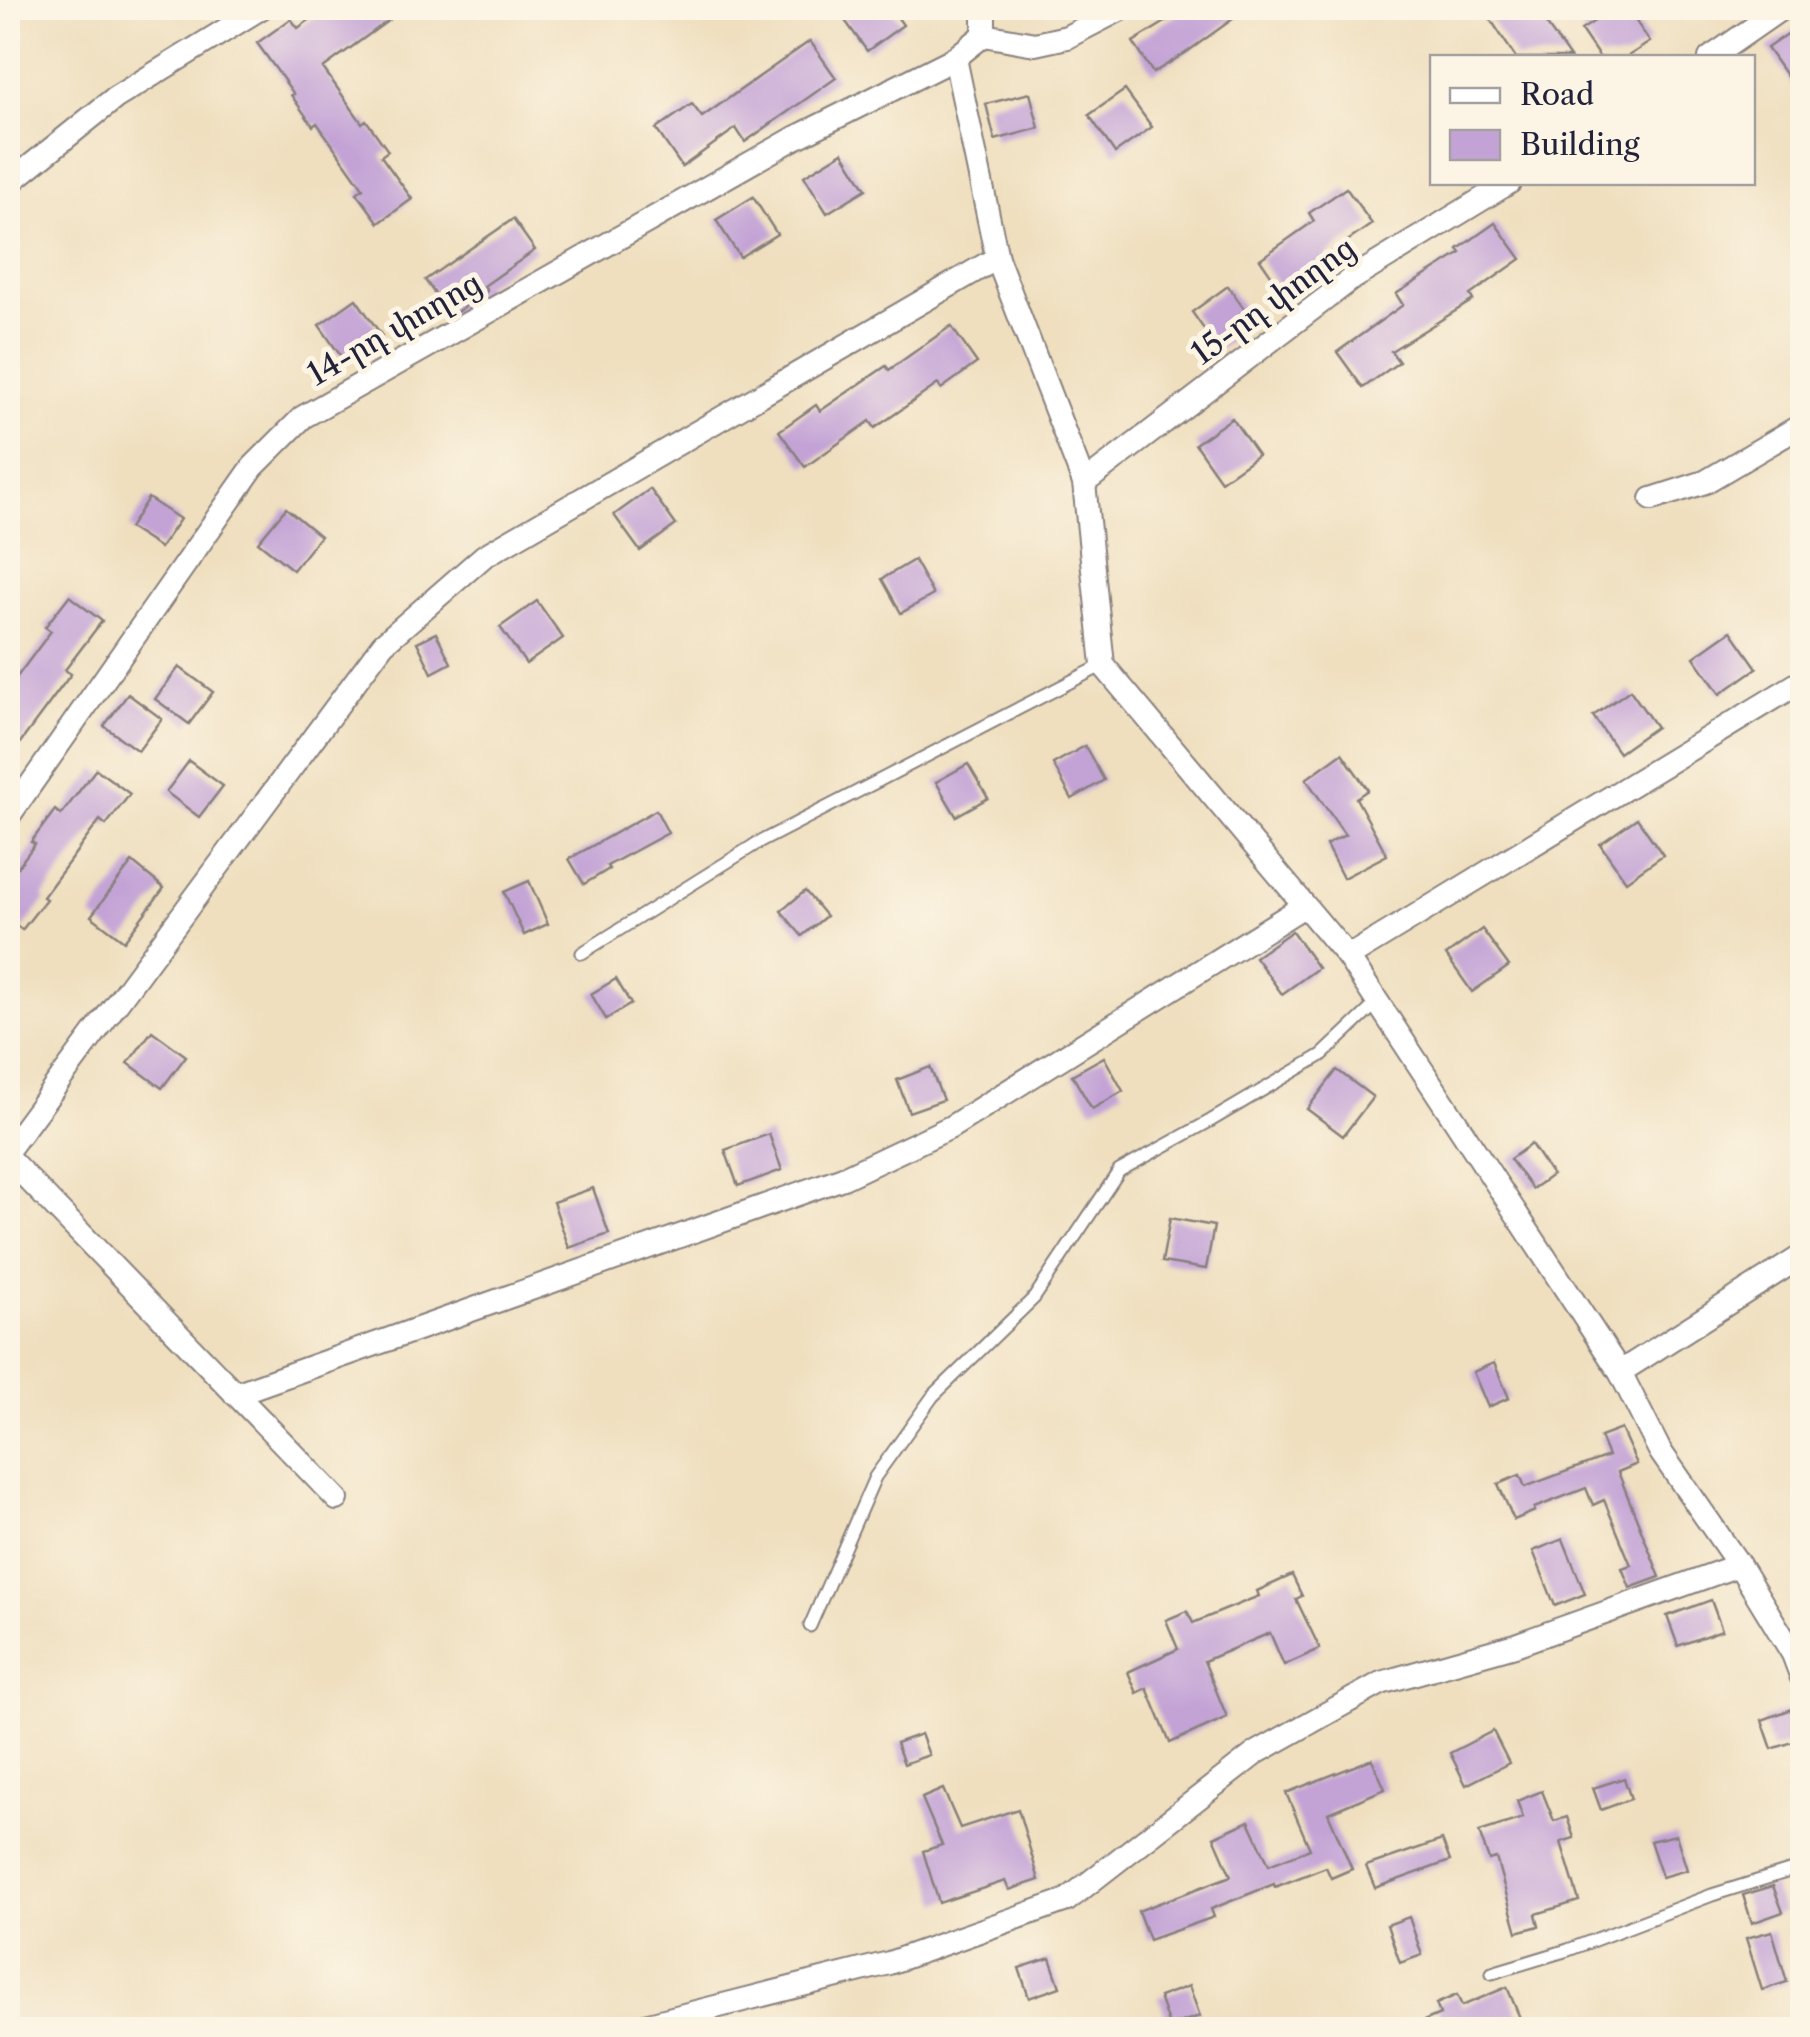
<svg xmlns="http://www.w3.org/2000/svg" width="1810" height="2037" viewBox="0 0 1810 2037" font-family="'Libre Caslon Text','Noto Serif Armenian',serif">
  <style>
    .building { fill: #c3a3d6 }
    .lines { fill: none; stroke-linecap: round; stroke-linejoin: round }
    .service-casing { stroke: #88807d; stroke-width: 15 }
    .minor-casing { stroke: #88807d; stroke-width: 26 }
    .service { stroke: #fff; stroke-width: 11 }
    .minor { stroke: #fff; stroke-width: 22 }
    .labels { text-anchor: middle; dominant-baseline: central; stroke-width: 10; stroke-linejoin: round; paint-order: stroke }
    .street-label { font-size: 32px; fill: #22223b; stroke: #fcf5e5 }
  </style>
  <rect width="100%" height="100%" fill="#fcf5e5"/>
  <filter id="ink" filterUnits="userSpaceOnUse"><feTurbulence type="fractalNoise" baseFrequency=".01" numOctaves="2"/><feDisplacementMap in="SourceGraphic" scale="20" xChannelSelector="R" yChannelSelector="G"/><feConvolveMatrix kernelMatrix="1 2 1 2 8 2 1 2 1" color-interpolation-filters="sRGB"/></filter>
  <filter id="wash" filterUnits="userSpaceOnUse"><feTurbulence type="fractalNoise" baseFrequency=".0048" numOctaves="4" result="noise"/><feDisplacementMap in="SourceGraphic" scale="40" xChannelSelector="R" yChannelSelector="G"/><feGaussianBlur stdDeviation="2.25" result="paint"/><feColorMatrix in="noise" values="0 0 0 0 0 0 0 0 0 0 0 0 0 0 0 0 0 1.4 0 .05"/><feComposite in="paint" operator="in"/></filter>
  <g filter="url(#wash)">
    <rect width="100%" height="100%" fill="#efdfbf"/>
    <g id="blocks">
      <g class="building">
        <path d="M326,8H379L389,20L323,68L362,123L366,120L388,151L381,156L412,199L379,223L357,193L363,188L317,123L313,126L291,95L294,94L257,43L291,19L298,28Z"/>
        <path d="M836,8H891L903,25L867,51Z"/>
        <path d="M1188,8H1248L1187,52L1153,73L1133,42Z"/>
        <path d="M1483,8H1535L1570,58H1516Z"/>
        <path d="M1614,8H1627L1650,42L1625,58H1600L1581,30Z"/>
        <path d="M1802,24V98L1767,48Z"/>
        <path d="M810,41L836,78L745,142L736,128L682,167L656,129L692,104L702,117Z"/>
        <path d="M1125,90L1152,127L1115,153L1089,115Z"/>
        <path d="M1030,93L1039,128L995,140L986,104Z"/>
        <path d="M843,152L866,189L827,213L804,176Z"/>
        <path d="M1346,188L1372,224L1326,256L1333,266L1286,297L1260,259L1314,221L1309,213Z"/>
        <path d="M753,197L777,234L740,257L716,220Z"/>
        <path d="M513,219L535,250L484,286L487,291L451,316L425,280Z"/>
        <path d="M1495,223L1521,259L1470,295L1473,300L1391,351L1399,362L1363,388L1337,352L1403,305L1396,294L1461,253L1458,249Z"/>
        <path d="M1228,286L1254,323L1218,349L1192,312Z"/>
        <path d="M356,299L382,336L345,362L319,325Z"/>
        <path d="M951,326L977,363L941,389L938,384L875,428L870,421L805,467L779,431L816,405L820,411L886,366L889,370Z"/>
        <path d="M1232,418L1258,455L1221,481L1195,444Z"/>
        <path d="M650,489L676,525L640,551L614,515Z"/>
        <path d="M148,498L180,519L160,548L129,528Z"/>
        <path d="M286,508L320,536L293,570L258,542Z"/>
        <path d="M914,560L933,595L901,613L882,579Z"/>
        <path d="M69,596L102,621L65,670L71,674L8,759V689L51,631L45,627Z"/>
        <path d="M537,601L563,638L526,664L500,627Z"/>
        <path d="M1731,631L1757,668L1720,694L1694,657Z"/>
        <path d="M436,633L451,663L432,673L417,642Z"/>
        <path d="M179,667L213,692L189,724L155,699Z"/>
        <path d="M1630,690L1656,727L1619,753L1593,716Z"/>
        <path d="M128,694L162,719L138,751L104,726Z"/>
        <path d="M1085,746L1104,780L1072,799L1053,764Z"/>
        <path d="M1342,753L1368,790L1356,798L1387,855L1343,878L1326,845L1345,835L1306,779Z"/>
        <path d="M189,761L223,786L199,817L166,792Z"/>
        <path d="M968,764L988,798L956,816L936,782Z"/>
        <path d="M96,769L130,794L106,825L100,820L43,897L46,899L22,930L8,919V880L35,844L31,842L55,810L61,815Z"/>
        <path d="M656,810L668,833L607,866L609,869L584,884L569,859Z"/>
        <path d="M1637,818L1663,855L1626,881L1600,844Z"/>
        <path d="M132,862L164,888L124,941L91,916Z"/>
        <path d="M529,881L548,924L524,935L504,892Z"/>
        <path d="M805,891L826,916L802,936L781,911Z"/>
        <path d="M1482,929L1509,966L1472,992L1446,955Z"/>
        <path d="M1292,931L1318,968L1282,994L1255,957Z"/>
        <path d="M616,979L631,1004L606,1019L591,994Z"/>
        <path d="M152,1031L186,1056L162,1088L128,1063Z"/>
        <path d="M1104,1057L1123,1091L1092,1109L1072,1075Z"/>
        <path d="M930,1067L943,1100L909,1112L897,1080Z"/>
        <path d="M1337,1070L1373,1097L1343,1136L1307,1109Z"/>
        <path d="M769,1134L782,1170L738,1186L725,1150Z"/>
        <path d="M1531,1144L1552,1175L1532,1189L1510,1159Z"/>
        <path d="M593,1188L609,1234L569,1248L553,1202Z"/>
        <path d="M1170,1218L1214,1226L1206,1269L1162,1262Z"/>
        <path d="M1494,1363L1509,1398L1488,1407L1473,1372Z"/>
        <path d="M1621,1429L1637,1464L1618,1472L1660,1577L1630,1588L1622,1568L1631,1565L1604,1500L1593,1505L1586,1488L1534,1508L1535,1511L1514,1520L1498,1484L1520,1475L1525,1487L1608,1456L1600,1437Z"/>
        <path d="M1563,1539L1585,1594L1555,1606L1533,1551Z"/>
        <path d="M1292,1575L1302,1596L1296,1599L1320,1649L1284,1665L1270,1633L1204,1661L1227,1717L1170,1743L1147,1688L1137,1693L1128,1672L1178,1649L1166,1620L1187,1611L1193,1623L1259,1596L1257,1591Z"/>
        <path d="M1711,1600L1722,1630L1678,1646L1667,1616Z"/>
        <path d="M1792,1709L1802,1739L1772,1749L1762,1720Z"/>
        <path d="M1493,1731L1509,1763L1466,1785L1450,1753Z"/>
        <path d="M921,1734L929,1755L904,1764L896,1743Z"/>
        <path d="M1372,1759L1385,1789L1328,1813L1352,1869L1331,1878L1326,1867L1275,1887L1274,1884L1211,1909L1214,1917L1149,1940L1138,1911L1231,1876L1214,1837L1249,1821L1269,1865L1310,1849L1286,1793Z"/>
        <path d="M1624,1778L1631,1799L1601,1810L1593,1788Z"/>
        <path d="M943,1789L960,1828L1018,1809L1039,1880L1009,1890L1005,1881L939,1903L923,1851L942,1845L922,1798Z"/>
        <path d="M1542,1791L1554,1821L1567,1817L1574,1838L1561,1842L1579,1901L1536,1914L1539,1926L1517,1932L1496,1858L1489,1860L1479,1832L1523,1818L1517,1801Z"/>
        <path d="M1676,1835L1687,1870L1662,1877L1650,1841Z"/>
        <path d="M1442,1840L1450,1861L1375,1888L1366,1866Z"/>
        <path d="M1773,1886L1783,1912L1752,1923L1743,1895Z"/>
        <path d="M1409,1917L1422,1955L1400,1963L1387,1925Z"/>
        <path d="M1772,1931L1787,1982L1762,1990L1746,1938Z"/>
        <path d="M1050,1958L1060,1987L1029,1998L1019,1968Z"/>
        <path d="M1189,1986L1200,2016L1169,2026L1159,1997Z"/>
        <path d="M1507,1987L1525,2030H1403L1440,2014L1436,2004L1457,1995L1462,2006Z"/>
      </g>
    </g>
  </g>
  <g filter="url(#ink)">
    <use href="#blocks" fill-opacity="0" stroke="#88807d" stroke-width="2.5"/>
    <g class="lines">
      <defs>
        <g id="service">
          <path d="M582,953L756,844L1103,665"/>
          <path d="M810,1626L875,1477L933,1396L1034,1298L1119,1171L1210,1121L1322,1055L1377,1003"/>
          <path d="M1492,1973L1568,1950L1712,1895L1802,1867"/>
        </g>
        <g id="minor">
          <path d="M984,35L1035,44L1067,37L1123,8"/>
          <path d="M955,58L997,258L1084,483L1103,665L1348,957L1620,1372L1660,1451L1739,1565L1793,1654L1802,1678"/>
          <path d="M1710,58L1782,8"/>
          <path d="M8,184L115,98L261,8"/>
          <path d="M1084,483L1350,280L1510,182"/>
          <path d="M1652,499L1705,482L1802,425"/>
          <path d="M8,817L253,467L303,417L793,139L955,58L984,35V8"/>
          <path d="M1348,957L1802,681"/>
          <path d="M8,1150L383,644L484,556L997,258"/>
          <path d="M8,1158L337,1499"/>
          <path d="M1620,1372L1802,1256"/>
          <path d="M235,1394L843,1178L951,1127L1304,906"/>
          <path d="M625,2030L889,1963L1067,1900L1256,1753L1381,1683L1515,1645L1739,1565"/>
        </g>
      </defs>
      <use href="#service" class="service-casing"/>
      <use href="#minor" class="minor-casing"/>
      <use href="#service" class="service"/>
      <use href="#minor" class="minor"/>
    </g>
  </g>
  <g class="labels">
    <g class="street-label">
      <text transform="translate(1273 300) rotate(-36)">15-րդ փողոց</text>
      <text transform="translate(394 328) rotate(-30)">14-րդ փողոց</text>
    </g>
  </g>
  <rect width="1810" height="2037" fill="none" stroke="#fcf5e5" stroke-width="40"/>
  <rect x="1430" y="55" width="325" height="130" fill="#fcf5e5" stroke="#a5a1a1" stroke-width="2.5"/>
  <rect x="1450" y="88" width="50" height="15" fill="#ffffff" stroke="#a5a1a1" stroke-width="2.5"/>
  <text x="1520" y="105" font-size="30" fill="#22223b">Road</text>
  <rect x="1450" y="130" width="50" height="30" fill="#c3a3d6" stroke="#a5a1a1" stroke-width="2.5"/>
  <text x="1520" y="155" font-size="30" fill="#22223b">Building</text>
</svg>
